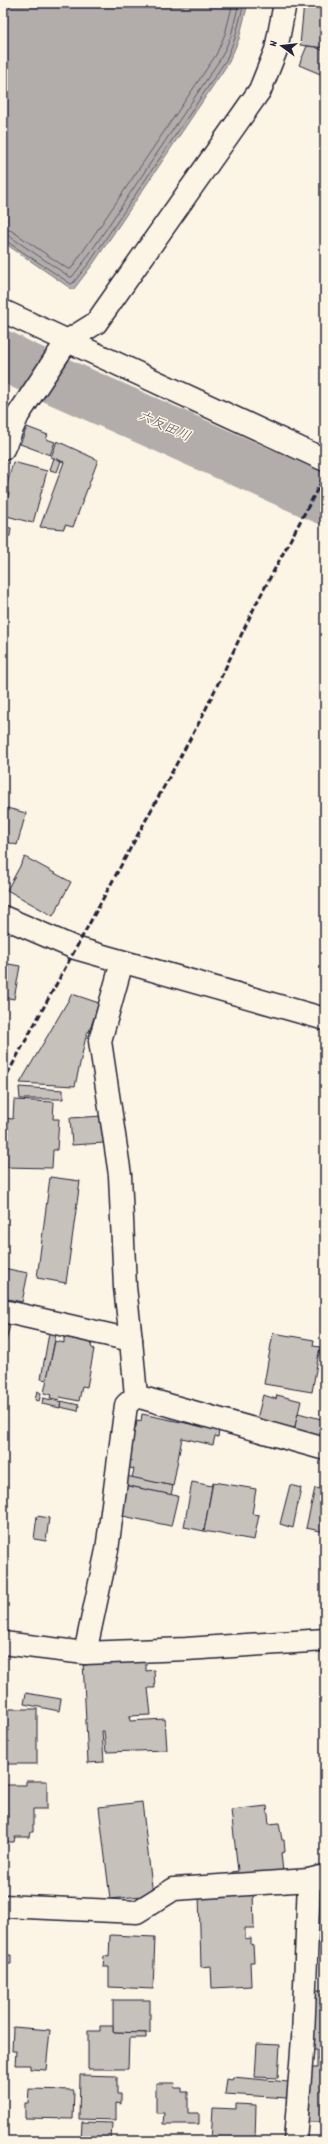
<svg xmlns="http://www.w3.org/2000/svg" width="328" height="2144" viewBox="0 0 328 2144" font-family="Dekko,'Klee One',sans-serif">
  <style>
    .water { fill: #b2adab; stroke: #78757e }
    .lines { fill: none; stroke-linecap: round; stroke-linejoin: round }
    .shore { stroke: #5c5a68; stroke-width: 1 }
    .river { stroke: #b2adab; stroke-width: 49 }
    .building { fill: #c6c1bb; stroke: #22223b }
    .minor-casing { stroke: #22223b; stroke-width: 25 }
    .minor { stroke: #fcf5e5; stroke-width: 22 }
    .rail { stroke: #22223b; stroke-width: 3; stroke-dasharray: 6 3; stroke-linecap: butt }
    .labels { text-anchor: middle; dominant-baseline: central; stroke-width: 3; stroke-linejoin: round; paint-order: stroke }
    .water-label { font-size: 14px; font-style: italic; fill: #545362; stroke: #fcf5e5 }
  </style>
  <rect width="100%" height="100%" fill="#fcf5e5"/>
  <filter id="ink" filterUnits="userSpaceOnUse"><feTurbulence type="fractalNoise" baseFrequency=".025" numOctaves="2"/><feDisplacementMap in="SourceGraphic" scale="8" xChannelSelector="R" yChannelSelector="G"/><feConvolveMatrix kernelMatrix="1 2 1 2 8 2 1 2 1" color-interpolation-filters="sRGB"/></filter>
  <g filter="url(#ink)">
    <path class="water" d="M3,3H248L239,39L229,62L93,264L73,290L3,242Z"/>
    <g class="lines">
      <g class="shore">
        <path d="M3,228L12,231L68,269H71L216,55L225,34L233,3"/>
        <path d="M3,234L9,236L70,277H72L86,259L221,58L231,36L239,3"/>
        <path d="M3,239L71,284L73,283L90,262L226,60L235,38L244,3"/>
      </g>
      <path class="river" d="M3,355L22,365L325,500"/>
    </g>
    <g class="building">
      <path d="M304,3H325V48L300,45Z"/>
      <path d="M307,46L315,47L325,51V76L299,65Z"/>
      <path d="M27,427L48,435L46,439L55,442L50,455L20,444Z"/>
      <path d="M57,441L98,460L73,527L65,525L64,529L40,527L64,462L51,457Z"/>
      <path d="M54,458L61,461L57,472L50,470Z"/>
      <path d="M13,462L47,471L33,523L3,515L9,493L5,492Z"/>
      <path d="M3,527L11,528L10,536L3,537Z"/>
      <path d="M3,807L26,813L17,845L3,841Z"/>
      <path d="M25,857L71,882L53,916L7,890Z"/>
      <path d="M3,963L20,966L14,999L3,997Z"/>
      <path d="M72,994L99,1003L89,1032H87L75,1086L20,1083Z"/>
      <path d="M19,1087L63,1090V1099H20Z"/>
      <path d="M14,1100L54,1102L53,1119H59L57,1150H53L52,1168L3,1167V1118L13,1119Z"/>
      <path d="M103,1116L104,1143L72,1145L70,1118Z"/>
      <path d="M50,1177L80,1181L66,1283L37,1278Z"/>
      <path d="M3,1268L28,1273L22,1302L3,1298Z"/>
      <path d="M3,1319L11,1321L6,1341L3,1340Z"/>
      <path d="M49,1333L56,1334L47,1380L41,1379Z"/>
      <path d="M273,1333L314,1340L313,1346L320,1347L312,1392L264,1384Z"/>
      <path d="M64,1337L92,1343L91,1347L94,1349L87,1387L82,1386L79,1401L60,1397L59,1400L50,1398L51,1395L44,1393L55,1341L64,1343Z"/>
      <path d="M37,1391L41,1393L39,1401L35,1400Z"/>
      <path d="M263,1395L276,1399L277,1395L301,1401L294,1431L277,1427L278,1424L257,1419Z"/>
      <path d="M43,1398L61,1402L60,1408L42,1404Z"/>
      <path d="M61,1401L79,1405L78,1411L60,1407Z"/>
      <path d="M298,1413L325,1420L322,1438L294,1431Z"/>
      <path d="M142,1414L219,1430L218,1437L215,1436L213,1445L182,1438L173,1486L132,1478L134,1469L121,1466L129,1426L136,1427L137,1420L141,1421Z"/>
      <path d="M126,1476L173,1486L171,1495L124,1485Z"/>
      <path d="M192,1482L212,1486L204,1531L184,1527Z"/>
      <path d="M213,1482L256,1489L252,1514L259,1515L254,1540L204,1531Z"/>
      <path d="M124,1485L178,1496L171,1526L118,1515Z"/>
      <path d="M290,1485L301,1488L293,1528L280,1524Z"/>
      <path d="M315,1488L325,1490V1532L306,1528Z"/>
      <path d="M37,1516L49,1518L46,1541L34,1539Z"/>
      <path d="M146,1660V1671L154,1670L155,1688H148L151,1715L129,1716L130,1721L165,1719L167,1750L106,1752L104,1731H102L104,1762L88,1763L83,1661Z"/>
      <path d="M26,1693L61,1699L59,1711L24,1704Z"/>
      <rect x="3" y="1709" width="34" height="55"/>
      <path d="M26,1781H47V1809H33V1832H31L30,1837H15L14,1842H3V1785H26Z"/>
      <path d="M142,1802L153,1895L110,1899L99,1807Z"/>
      <path d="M267,1806L269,1824L279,1823L282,1840H284L285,1852L281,1853L283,1872L232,1878V1872L238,1871L231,1810Z"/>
      <path d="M253,1892L254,1928H245V1939L251,1938V1945L253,1944L254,1962H250L251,1986L212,1988L211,1966L201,1967L199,1894Z"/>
      <path d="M3,1920V1955H11V1964H3Z"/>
      <path d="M110,1935L155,1937L153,1989L109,1987V1967H103L104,1956L109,1957Z"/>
      <path d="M312,1990H325V2122H308L307,2068H317V2050H311Z"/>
      <path d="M113,2000H150V2033L113,2032Z"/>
      <path d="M100,2026H113V2032L146,2033V2038H129L128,2069H88V2031H100Z"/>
      <path d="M13,2027L50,2030L46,2070L30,2069V2065H15L16,2051H12Z"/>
      <path d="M257,2044L280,2045L278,2078L255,2077Z"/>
      <path d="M80,2075L117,2076V2094H121V2104L116,2103V2120L79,2119Z"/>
      <path d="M233,2077L288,2082L287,2098L225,2094L227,2079L232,2080Z"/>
      <path d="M156,2083H175L174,2088H182V2092H188V2113H199V2124H163L164,2113H156Z"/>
      <path d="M29,2089L74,2090L73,2119L25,2118V2103H28Z"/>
      <path d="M236,2104L256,2105L255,2141H211L213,2108L236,2109Z"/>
      <path d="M82,2122L112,2123L111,2141H81Z"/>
    </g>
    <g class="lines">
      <defs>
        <g id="minor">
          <path d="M3,311L325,460"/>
          <path d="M3,449L18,415L67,341L96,323L260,90L276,50L285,3"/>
          <path d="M3,917L75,948L325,1019"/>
          <path d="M122,962L100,1041L120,1175L125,1287L131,1340"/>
          <path d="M3,1311L131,1340L136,1396L325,1449"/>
          <path d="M3,1643L85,1653L186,1649L325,1640"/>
          <path d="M85,1653L107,1550L126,1405L136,1396"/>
          <path d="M3,1906L137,1912L174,1889L309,1880L325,1876"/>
          <path d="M295,2141L303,2038L309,1880"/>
        </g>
      </defs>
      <use href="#minor" class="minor-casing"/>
      <use href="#minor" class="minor"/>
      <path class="rail" d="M3,1082L202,717L256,604L325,475"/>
    </g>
  </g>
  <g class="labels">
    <g class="water-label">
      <text transform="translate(164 427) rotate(24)">六反田川</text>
    </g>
  </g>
  <rect width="328" height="2144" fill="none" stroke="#fcf5e5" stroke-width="16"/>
  <rect x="8" y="8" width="312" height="2128" fill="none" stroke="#22223b" stroke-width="1.5" filter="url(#ink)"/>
  <g transform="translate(282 46) rotate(285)" stroke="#fcf5e5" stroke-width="3" paint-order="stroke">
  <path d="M0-3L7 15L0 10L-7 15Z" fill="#22223b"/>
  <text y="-6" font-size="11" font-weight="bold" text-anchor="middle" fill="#22223b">N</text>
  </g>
</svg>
